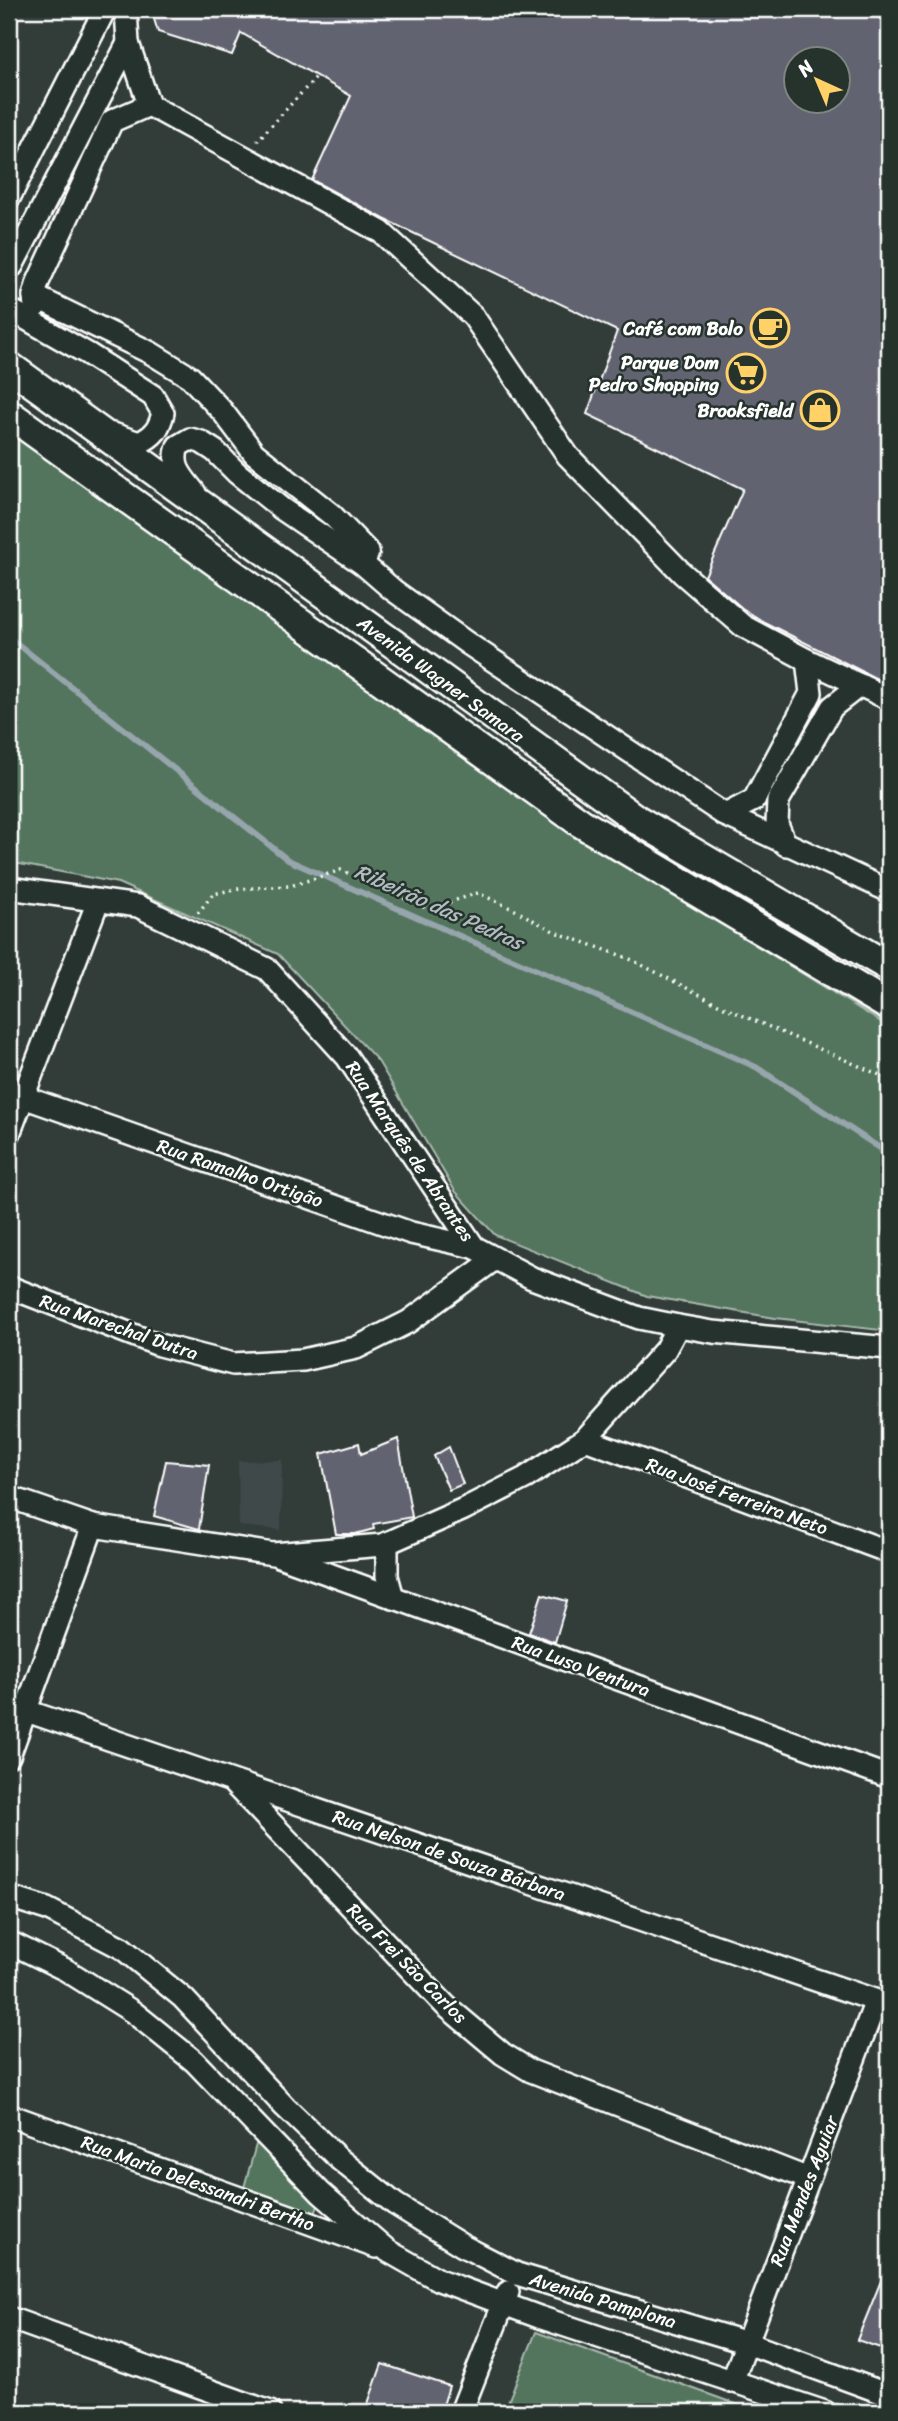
<svg xmlns="http://www.w3.org/2000/svg" width="898" height="2421" viewBox="0 0 898 2421" font-family="Sriracha,sans-serif">
  <style>
    .built { fill: #40484a }
    .green { fill: #53745d; stroke: #a9baae; stroke-width: 2 }
    .lines { fill: none; stroke-linecap: round; stroke-linejoin: round }
    .stream { stroke: #97a5ac; stroke-width: 6 }
    .building { fill: #62636f; stroke: #fff; stroke-width: 2; fill-rule: evenodd }
    .minor-casing { stroke: #fff; stroke-width: 26 }
    .major-casing { stroke: #fff; stroke-width: 33 }
    .path { stroke: #fff; stroke-width: 3.5; stroke-dasharray: 2 5; stroke-linecap: butt }
    .minor { stroke: #26332d; stroke-width: 21 }
    .major { stroke: #26332d; stroke-width: 28 }
    .labels { text-anchor: middle; dominant-baseline: central; stroke-width: 5; stroke-linejoin: round; paint-order: stroke }
    .poi-label { font-size: 19px; font-weight: bold; fill: #fff; stroke: #26332d; text-anchor: end }
    .street-label { font-size: 19px; fill: #fff; stroke: #26332d }
    .water-label { font-size: 21px; font-style: italic; fill: #b1bcc1; stroke: #26332d }
  </style>
  <rect width="100%" height="100%" fill="#323d3a"/>
  <filter id="ink" filterUnits="userSpaceOnUse"><feTurbulence type="fractalNoise" baseFrequency=".0143" numOctaves="2"/><feDisplacementMap in="SourceGraphic" scale="14" xChannelSelector="R" yChannelSelector="G"/><feConvolveMatrix kernelMatrix="1 2 1 2 8 2 1 2 1" color-interpolation-filters="sRGB"/></filter>
  <g filter="url(#ink)">
    <path class="built" d="M282,1460L281,1530L239,1526L238,1461Z"/>
    <g class="green">
      <path d="M9,426L565,827L889,1027V1331L775,1318L647,1296L495,1235L455,1191L378,1061L278,954L118,883L9,862Z"/>
      <path d="M257,2141L320,2201L314,2216L243,2191Z"/>
      <path d="M536,2332L758,2412H504Z"/>
    </g>
    <g class="lines">
      <path class="stream" d="M9,637L288,860L756,1067L889,1154"/>
    </g>
    <g class="building">
      <path d="M151,9H889V685L764,622L742,608L705,576L743,489L587,414L617,331L384,219L312,180L351,96L241,33L232,55L158,32ZM796,60H838V102H796Z"/>
      <path d="M398,1439L412,1517L373,1524L374,1529L355,1534H336L321,1454L359,1443L361,1454Z"/>
      <path d="M449,1447L463,1484L449,1490L434,1456Z"/>
      <path d="M166,1461L209,1465L199,1529L154,1516Z"/>
      <path d="M542,1594L567,1601L555,1642L529,1633Z"/>
      <path d="M889,2261V2351L857,2340Z"/>
      <path d="M382,2364L449,2386L441,2412H365Z"/>
    </g>
    <g class="lines">
      <defs>
        <g id="minor">
          <path d="M126,9L128,43L149,105L381,232L473,316L568,456L682,573L743,626L807,660L811,693L754,800L725,815"/>
          <path d="M9,198L105,9"/>
          <path d="M9,267L12,266L128,43"/>
          <path d="M34,296L151,353L190,377L223,412L254,453L332,515L368,552L363,564"/>
          <path d="M35,307L34,296L38,282L112,121L149,105"/>
          <path d="M9,309L88,354L153,396L163,413C159,429 154,436 139,443L113,434"/>
          <path d="M195,493C182,476 171,467 178,446L190,439L201,442L215,451L237,473L282,509L363,564L393,590L467,643L725,815L889,891"/>
          <path d="M807,660L889,699"/>
          <path d="M786,845L777,824L778,801L832,707L860,685"/>
          <path d="M9,888L138,906L267,969L347,1057L474,1247L532,1278L639,1318L678,1326L713,1332L889,1348"/>
          <path d="M9,1092L411,1233L474,1247"/>
          <path d="M9,1134L98,901"/>
          <path d="M9,1287L159,1345L233,1364L303,1360L356,1348L408,1322L495,1259"/>
          <path d="M585,1439L889,1552"/>
          <path d="M9,1497L93,1526L273,1554L383,1545L464,1509L525,1478L585,1439L665,1350L678,1326"/>
          <path d="M387,1543V1576L393,1598"/>
          <path d="M279,1556L889,1777"/>
          <path d="M9,1705L889,2005"/>
          <path d="M9,1756L93,1526"/>
          <path d="M234,1784L446,2006L503,2054L531,2071L809,2179"/>
          <path d="M9,1897L47,1909L122,1948L183,1998L285,2107L339,2159L395,2204L463,2246L517,2274L747,2343L889,2395"/>
          <path d="M9,1942L66,1970L133,2012L194,2061L321,2193L388,2251L439,2280L539,2317L825,2412"/>
          <path d="M9,2115L376,2247"/>
          <path d="M9,2318L270,2412"/>
          <path d="M732,2382L876,2001"/>
          <path d="M461,2412L508,2292"/>
        </g>
        <g id="major">
          <path d="M9,366L636,819L889,967"/>
          <path d="M9,414L581,823L889,1006"/>
        </g>
      </defs>
      <use href="#minor" class="minor-casing"/>
      <use href="#major" class="major-casing"/>
      <g class="path">
        <path d="M257,141L317,76"/>
        <path d="M198,913L213,894L236,889L290,886L341,870L428,909L478,893L515,910L555,932L628,958L728,1009L889,1079"/>
      </g>
      <use href="#minor" class="minor"/>
      <use href="#major" class="major"/>
    </g>
  </g>
  <defs>
    <symbol id="cafe-ring" viewBox="-11 -11 22 22"><circle r="9.5" fill="#26332d" stroke="#ffd166" stroke-width="1.5"/><path d="M-5.5-4.5H6V0H3Q3 3.5 0 3.5H-2.5Q-5.5 3.5-5.5 0ZM3-3.2v2h1.7v-2ZM-6 4.5H4V6H-6Z" fill="#ffd166"/></symbol>
    <symbol id="supermarket-ring" viewBox="-11 -11 22 22"><circle r="9.5" fill="#26332d" stroke="#ffd166" stroke-width="1.5"/><path d="M-6-5.5h2.5l.6 2H6L4.5 2H-2.5L-4.4-4H-6ZM-1.5 3.2a1.3 1.3 0 1 0 .1 0ZM3 3.2a1.3 1.3 0 1 0 .1 0Z" fill="#ffd166"/></symbol>
    <symbol id="shop-ring" viewBox="-11 -11 22 22"><circle r="9.5" fill="#26332d" stroke="#ffd166" stroke-width="1.5"/><path d="M-5-2.5h2.3a2.7 3.5 0 0 1 5.4 0H5L5.5 6h-11ZM-1.5-2.5h3a1.5 2.3 0 0 0-3 0Z" fill="#ffd166"/></symbol>
  </defs>
  <g fill-rule="evenodd">
    <use href="#cafe-ring" x="748" y="306" width="44" height="44"/>
    <use href="#supermarket-ring" x="724" y="351" width="44" height="44"/>
    <use href="#shop-ring" x="798" y="388" width="44" height="44"/>
  </g>
  <g class="labels">
    <g class="poi-label">
      <text x="743" y="328">Café com Bolo</text>
      <text x="719" y="362">Parque Dom<tspan x="719" dy="22">Pedro Shopping</tspan></text>
      <text x="793" y="410">Brooksfield</text>
    </g>
    <g class="street-label">
      <text transform="translate(441 679) rotate(36)">Avenida Wagner Samara</text>
      <text transform="translate(410 1151) rotate(56)">Rua Marquês de Abrantes</text>
      <text transform="translate(240 1173) rotate(19)">Rua Ramalho Ortigão</text>
      <text transform="translate(119 1327) rotate(19)">Rua Marechal Dutra</text>
      <text transform="translate(737 1496) rotate(20)">Rua José Ferreira Neto</text>
      <text transform="translate(581 1666) rotate(20)">Rua Luso Ventura</text>
      <text transform="translate(449 1855) rotate(19)">Rua Nelson de Souza Bárbara</text>
      <text transform="translate(407 1963) rotate(45)">Rua Frei São Carlos</text>
      <text transform="translate(198 2183) rotate(20)">Rua Maria Delessandri Bertho</text>
      <text transform="translate(804 2191) rotate(-69)">Rua Mendes Aguiar</text>
      <text transform="translate(603 2300) rotate(17)">Avenida Pamplona</text>
    </g>
    <g class="water-label">
      <text transform="translate(439 907) rotate(24)">Ribeirão das Pedras</text>
    </g>
  </g>
  <rect width="898" height="2421" fill="none" stroke="#26332d" stroke-width="35"/>
  <rect x="18" y="18" width="863" height="2386" fill="none" stroke="#fff" stroke-width="2.5" filter="url(#ink)"/>
  <g transform="translate(817 80) rotate(316)"><circle r="33" fill="#26332d" stroke="#7d8581" stroke-width="2"/>
  <path d="M0-5L12 26L0 18L-12 26Z" fill="#ffd166"/>
  <text y="-10" font-size="19" font-weight="bold" text-anchor="middle" fill="#ffffff">N</text>
  </g>
</svg>
